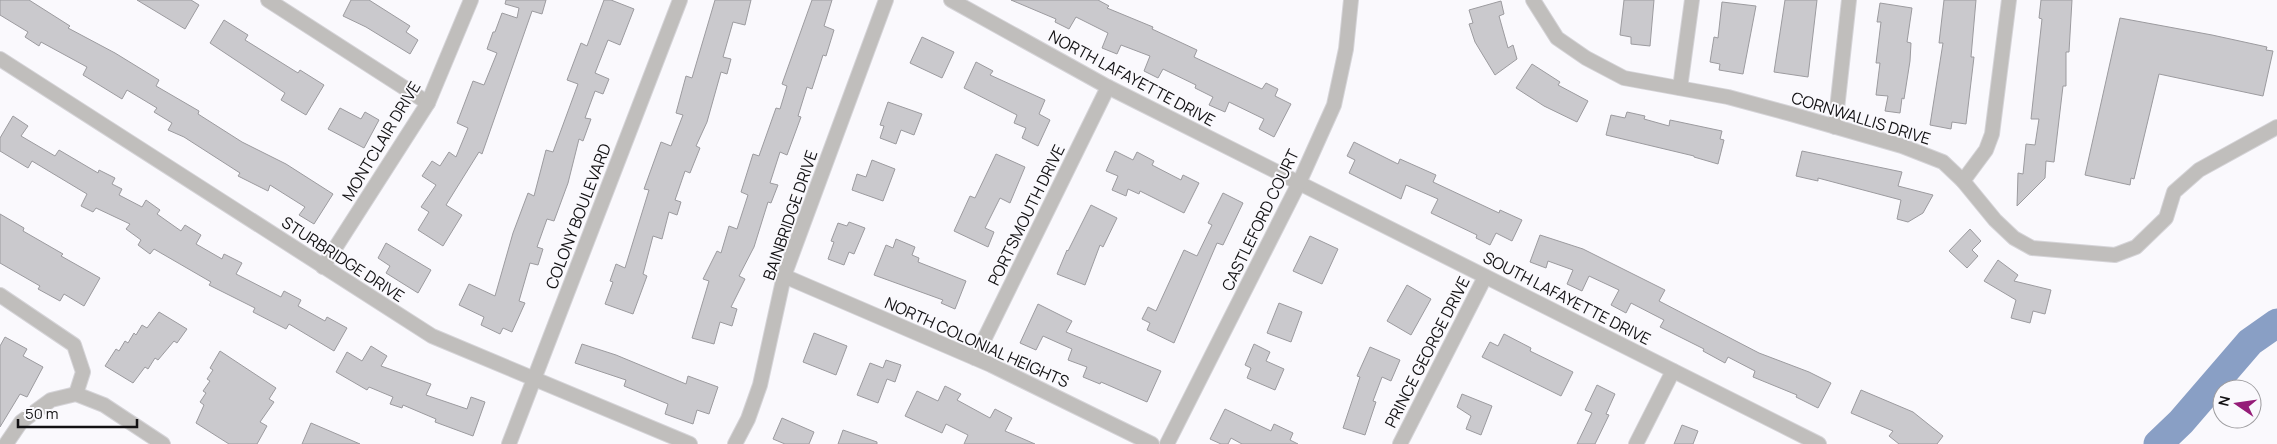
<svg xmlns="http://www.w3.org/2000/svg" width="2277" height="444" viewBox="0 0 2277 444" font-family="Manrope,sans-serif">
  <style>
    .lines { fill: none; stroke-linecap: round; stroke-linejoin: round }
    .river { stroke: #899fc5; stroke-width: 29 }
    .building { fill: #cac9cd; stroke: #9c9b9f }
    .street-casing { stroke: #d5d4d8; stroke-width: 16 }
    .street { stroke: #c0bebc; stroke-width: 14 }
    .labels { text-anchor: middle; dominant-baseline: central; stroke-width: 4; stroke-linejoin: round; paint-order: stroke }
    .street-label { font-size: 16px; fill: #121113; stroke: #faf9fd }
  </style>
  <rect width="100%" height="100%" fill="#faf9fd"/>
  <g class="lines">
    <path class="river" d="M2158,444L2181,422L2250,342L2277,323"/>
  </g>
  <g class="building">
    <path d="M0,0H29L70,26L68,28L115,53L159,80L156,86L199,111L198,114L242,142L286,164L333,194L314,224L299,215L305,207L270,185L268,191L238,176L240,173L184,137L168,130L172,123L154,112L157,108L127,90L122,99L83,75L87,67L41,42L39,46L25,37L28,32L0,15Z"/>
    <path d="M137,0H191L199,5L185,29Z"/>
    <path d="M351,0H369L410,26L406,32L418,40L410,54L366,27L343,16Z"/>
    <path d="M506,0H546L542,14L532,11L482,154L479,152L446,205L462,215L443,246L418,230L429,212L421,207L436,185L422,176L432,161L440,166L449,152L456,157L468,128L457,123L473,81L484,85L497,53L487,49L493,32H495L502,13L517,18L519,8L505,4Z"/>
    <path d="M604,0H611L634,9L620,45L608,40L595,73L609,79L603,94L595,91L585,118L591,119L583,141L579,139L568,183L554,221L547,219L537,247L543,249L538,265L530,263L519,301L525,303L512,332L503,328L500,334L481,325L484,317L459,305L469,284L495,296L513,233L528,193L534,196L546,150L553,152L578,84L567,80L581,43L587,46Z"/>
    <path d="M715,0H751L745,25L733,22L723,57L731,59L727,74L721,72L707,122L696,146L700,148L690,173L685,171L675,200L681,202L677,215L669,212L662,239L653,236L643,274L647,276L633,314L605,304L613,282L610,281L616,264L625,268L649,190L644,189L661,142L671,146L683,115L676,113L686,76L692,78Z"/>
    <path d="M812,0H832L824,26L834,30L826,56L823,55L812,89L807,87L798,116L801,117L787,155L780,152L770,183L778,185L771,203L768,202L754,247L739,276L745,279L731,307L737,309L732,326L720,322L714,344L692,338L709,281L703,279L717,251L721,253L729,226L737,229L748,195L741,192L753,154L759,156L776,108L780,109L787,86L782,84Z"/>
    <path d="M1011,0H1098L1109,6L1107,8L1153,27L1152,29L1197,50L1194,57L1262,89L1266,83L1278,89L1275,96L1291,104L1274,137L1259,129L1264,119L1229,102L1225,112L1209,105L1213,97L1195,88L1196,85L1163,69L1158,78L1144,71L1150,56L1121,45L1117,54L1102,48L1108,33L1076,17L1069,29L1055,22L1056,19Z"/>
    <path d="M1624,0H1654L1650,46L1631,44V37L1620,35Z"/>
    <path d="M1785,0H1817L1808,77L1774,72Z"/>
    <path d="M1944,0H1976L1971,57H1974L1966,124L1952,122L1951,129L1930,125L1943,43H1939Z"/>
    <path d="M2041,0H2072L2069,52H2066V86H2063L2054,162L2046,161L2045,178L2017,206L2018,173L2023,174L2026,144L2035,145L2039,119H2031L2042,19L2039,18Z"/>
    <path d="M1501,1L1504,14L1499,16L1508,48L1513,45L1517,59L1495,75L1475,42L1469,24L1473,23L1469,10Z"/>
    <path d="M1722,2L1756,6L1743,74L1719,70L1720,64L1710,62L1714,37L1718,38Z"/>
    <path d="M1880,3L1912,8L1907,42L1911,43L1910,61L1904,99L1902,98L1900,113L1885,111L1888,96L1876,95L1880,63H1876L1881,22H1877Z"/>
    <path d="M2120,18L2212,35L2267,47L2266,50L2273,51L2263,96L2159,74L2134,179L2131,178L2130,185L2085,175Z"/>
    <path d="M224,20L248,35L245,40L298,73L300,70L324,85L306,115L281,100L285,93L210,43Z"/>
    <path d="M922,37L954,52L942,78L910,63Z"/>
    <path d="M976,62L993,71L990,75L1045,100L1039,114L1050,120L1038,146L1022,138L1026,128L1014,123L1017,115L964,88Z"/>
    <path d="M1532,64L1560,82L1558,85L1588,101L1577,122L1544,106L1516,88Z"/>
    <path d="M888,102L922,114L914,135L901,130L896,144L880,138L884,126L880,125Z"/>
    <path d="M340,108L361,119L365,112L379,120L364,148L328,129Z"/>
    <path d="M1627,112L1645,116L1644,119L1669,126L1670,120L1722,131L1720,139L1724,140L1718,164L1694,157V156L1606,135L1611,115L1625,118Z"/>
    <path d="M13,116L28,126L21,136L55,156L59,150L98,173L99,170L115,178L112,184L122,189L119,195L142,207L146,200L160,210L157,214L181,231L185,225L201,235L196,244L222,259L224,254L242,263L236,274L281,297L284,291L301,300L298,306L325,321L327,317L347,328L334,351L289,324L286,329L253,312L255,308L209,285L211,282L154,249L150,254L138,245L141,240L126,229L130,224L96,208L93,212L81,206L87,194L32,161L28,168L0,151V138Z"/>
    <path d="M1354,142L1398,164L1400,159L1436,175L1433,182L1499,213L1500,210L1522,220L1512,241L1496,233L1490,245L1476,238L1477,235L1431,213L1438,199L1406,185L1401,199L1349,173L1355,160L1347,156Z"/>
    <path d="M1115,151L1133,160L1137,152L1154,161L1152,165L1181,180L1183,175L1199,183L1184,213L1140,191L1139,194L1128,189L1126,196L1112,190L1118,176L1106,171Z"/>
    <path d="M1802,151L1902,172L1898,186L1933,195L1923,213L1908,222L1897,219L1901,200L1818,178V181L1796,176Z"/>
    <path d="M996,154L1025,167L1010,203L1000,198L985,228L994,232L988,247L954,231L970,196L975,198Z"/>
    <path d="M872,160L895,169L883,201L852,190L857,174L866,177Z"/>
    <path d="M1223,193L1243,203L1223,245L1217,243L1174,343L1147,330L1150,323L1142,319L1148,307L1156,311L1184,250L1197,256L1212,225L1208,223Z"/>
    <path d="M1091,205L1117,218L1103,247L1100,245L1085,285L1057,274L1067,250L1068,251Z"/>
    <path d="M0,214L24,228L23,231L63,254L61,256L100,278L84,306L64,294L60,301L38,289L40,286L0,263Z"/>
    <path d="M849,222L865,228L854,254L849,252L844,265L828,259L834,242L831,241L838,223L847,226Z"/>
    <path d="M1970,229L1981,241L1972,250L1978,256L1967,268L1949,251Z"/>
    <path d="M1540,235L1583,249L1665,290L1659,301L1759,353L1809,372L1831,383L1818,408L1796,397L1797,395L1753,377L1755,371L1728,357L1725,363L1703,351L1704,349L1660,327L1664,320L1631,303L1626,313L1611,305L1619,290L1589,276L1582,291L1567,284L1573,270L1548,261L1546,268L1530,262Z"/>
    <path d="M1310,236L1338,249L1322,284L1293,271Z"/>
    <path d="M896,239L915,247L912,255L919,258L918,262L966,281L955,309L941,303L943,300L874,275L886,245L893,248Z"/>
    <path d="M386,243L431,270L418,293L386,273L390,266L378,258Z"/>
    <path d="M1998,260L2018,275L2014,281L2051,290L2045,314L2033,311L2030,323L2011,318L2016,300L1984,281Z"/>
    <path d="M1407,285L1431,299L1411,335L1387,321Z"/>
    <path d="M1279,303L1302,312L1291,342L1267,333Z"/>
    <path d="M1038,304L1072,321L1066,332L1161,371L1147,402L1101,382L1100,384L1083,377L1087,367L1068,360L1072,349L1043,336L1036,350L1020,343Z"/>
    <path d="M159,312L187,329L177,343L174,341L158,360L155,358L148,369L145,367L133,383L105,366L116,349L119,351L125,341L128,343L134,333L136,335L142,325L147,328Z"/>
    <path d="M814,333L847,346L836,375L803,362Z"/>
    <path d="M1504,334L1531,348L1530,351L1573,372L1561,396L1482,357L1490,342L1498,346Z"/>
    <path d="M5,337L27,349L23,356L43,367L27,397L20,394L0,427V346Z"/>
    <path d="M582,344L616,355L686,384L688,376L718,387L709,414L697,410L693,424L665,414L668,404L624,386L626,380L575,363Z"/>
    <path d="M1254,344L1270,352L1266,361L1284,369L1275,390L1247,378L1251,368L1245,365Z"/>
    <path d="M371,346L387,356L381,366L431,384L426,395L467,409L471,397L485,402L473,436L435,422L436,419L403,405L402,408L390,404L393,397L369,387L367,390L336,372L347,352L362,361Z"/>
    <path d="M1370,347L1400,360L1391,381L1382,377L1373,401L1376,402L1365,435L1343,428L1360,377L1357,376Z"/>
    <path d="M220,351L276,388L269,399L274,402L260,422L267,426L257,444H229L196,423L204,405L200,402L206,393L203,391L210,381L207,379L213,370L210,368Z"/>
    <path d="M886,360L901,365L895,382L887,379L878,403L857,395L870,363L883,368Z"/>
    <path d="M1597,385L1615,394L1606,414L1609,415L1595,444H1577L1592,413L1585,410Z"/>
    <path d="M945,386L961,394L957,400L990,418L995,409L1012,418L1005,431L1035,444H964L968,435L946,424L942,433L905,416L917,391L938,401Z"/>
    <path d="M1861,390L1913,412L1943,436L1937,444H1899L1889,436L1893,431L1851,413Z"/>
    <path d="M1462,394L1492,406L1481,435L1466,429L1471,416L1457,407Z"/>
    <path d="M1225,409L1271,431L1274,424L1293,433L1290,440L1298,444H1242L1231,438L1228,444H1221L1210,439Z"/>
    <path d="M782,418L814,432L809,444H785L773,439Z"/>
    <path d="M311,423L360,444H302Z"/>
    <path d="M1682,425L1698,431L1693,444H1674Z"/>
    <path d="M843,430L877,442V444H838Z"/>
  </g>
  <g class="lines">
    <defs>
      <g id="street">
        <path d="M268,0L428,103"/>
        <path d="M951,0L1108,87L1819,444"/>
        <path d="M1533,0L1557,38L1586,58L1624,78L1728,97L1791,114L1902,146L1943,162L1963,181L1995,220L2014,238L2032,248L2115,255L2136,247L2166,218L2174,192L2199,170L2277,127"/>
        <path d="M0,59L432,336L690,444"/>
        <path d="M1680,88L1692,0"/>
        <path d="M1835,127L1849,0"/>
        <path d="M1963,181L1986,150L1992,134L2009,0"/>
        <path d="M323,267L428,103L471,0"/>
        <path d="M784,276L991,365L1152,444"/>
        <path d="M0,295L74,345L83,372L76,394"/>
        <path d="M975,358L1108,87"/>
        <path d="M6,444L21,422L51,400L76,394L104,405L163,444"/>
        <path d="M509,444L680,0"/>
        <path d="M735,444L748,419L760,385L784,276L886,0"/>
        <path d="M1167,444L1299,183L1334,105L1346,49L1351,0"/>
        <path d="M1400,444L1485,277"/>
        <path d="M1636,444L1673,371"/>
      </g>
    </defs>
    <use href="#street" class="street-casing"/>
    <use href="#street" class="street"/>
  </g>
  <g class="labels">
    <g class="street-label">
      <text transform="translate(1132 78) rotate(28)">NORTH LAFAYETTE DRIVE</text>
      <text transform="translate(1861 118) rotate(17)">CORNWALLIS DRIVE</text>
      <text transform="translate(381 141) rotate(-59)">MONTCLAIR DRIVE</text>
      <text transform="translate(790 215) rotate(-71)">BAINBRIDGE DRIVE</text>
      <text transform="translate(1026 215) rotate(-64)">PORTSMOUTH DRIVE</text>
      <text transform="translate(578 216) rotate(-69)">COLONY BOULEVARD</text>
      <text transform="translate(1260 220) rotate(-64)">CASTLEFORD COURT</text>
      <text transform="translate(343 259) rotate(33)">STURBRIDGE DRIVE</text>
      <text transform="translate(1567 298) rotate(27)">SOUTH LAFAYETTE DRIVE</text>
      <text transform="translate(977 342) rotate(24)">NORTH COLONIAL HEIGHTS</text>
      <text transform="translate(1427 352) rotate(-63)">PRINCE GEORGE DRIVE</text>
    </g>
  </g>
  <g transform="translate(2237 404) rotate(283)"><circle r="24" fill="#faf9fd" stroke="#9d9c9f"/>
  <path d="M0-4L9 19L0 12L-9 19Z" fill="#951c78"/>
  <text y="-8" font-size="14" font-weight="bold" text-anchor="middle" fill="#121113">N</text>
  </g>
  <path d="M18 419v8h119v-8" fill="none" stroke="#121113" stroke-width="2.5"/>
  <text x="25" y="419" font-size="15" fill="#121113" stroke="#faf9fd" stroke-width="4" paint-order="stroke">50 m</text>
</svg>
